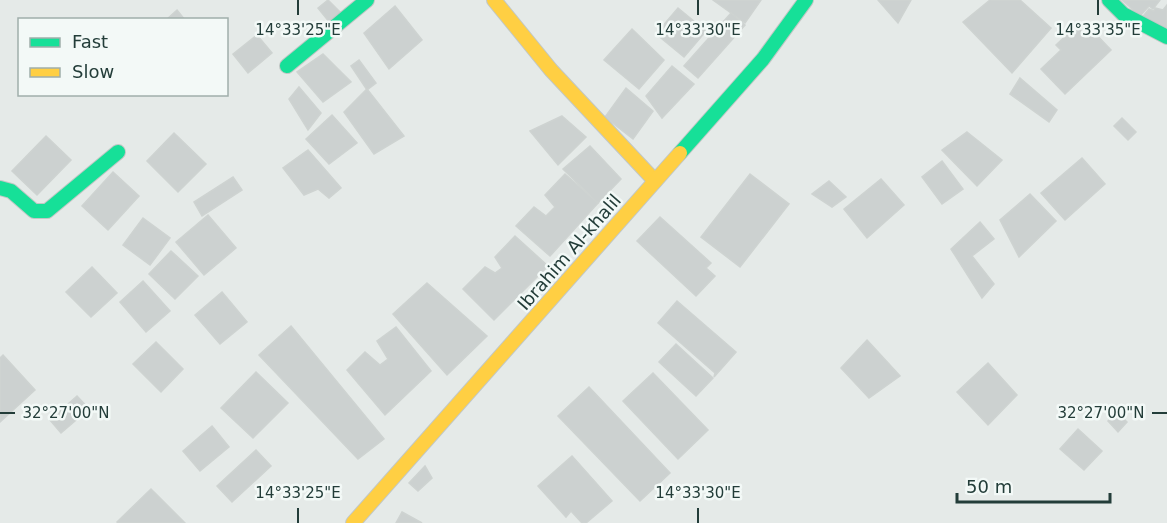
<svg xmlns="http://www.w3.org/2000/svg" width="1167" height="523" viewBox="0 0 1167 523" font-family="'DejaVu Sans',sans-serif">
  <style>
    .building { fill: #ccd1d0; stroke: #ced3d1; stroke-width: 1.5 }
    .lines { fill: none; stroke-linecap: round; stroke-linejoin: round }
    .fast-casing { stroke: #c1c7c5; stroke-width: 16 }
    .slow-casing { stroke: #c1c7c5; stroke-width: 16 }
    .fast { stroke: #16e098; stroke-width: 14 }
    .slow { stroke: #ffcf43; stroke-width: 14 }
    .ticks { fill: none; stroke: #233d39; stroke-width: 2 }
    .labels { text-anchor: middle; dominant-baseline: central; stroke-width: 5; stroke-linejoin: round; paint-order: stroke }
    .street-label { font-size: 18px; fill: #233d39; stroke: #f3f9f7 }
    .ticks-label { font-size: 15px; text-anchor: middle; fill: #233d39; stroke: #f3f9f7; stroke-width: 5; stroke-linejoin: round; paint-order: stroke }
  </style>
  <rect width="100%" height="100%" fill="#e5eae8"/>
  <g class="building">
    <path d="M328,0L341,13L330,23L318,8Z"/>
    <path d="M713,0H761L745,23Z"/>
    <path d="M878,0H911L898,23Z"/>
    <path d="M990,0H1020L1051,28L1012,73L963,22Z"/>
    <path d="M1122,0H1160L1153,9L1149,6L1140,16Z"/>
    <path d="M1167,5V28L1141,19L1149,9L1154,11L1155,8L1163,10Z"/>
    <path d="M395,6L422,40L389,69L364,33Z"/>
    <path d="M678,8L706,31L684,57L656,34Z"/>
    <path d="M177,10L185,20H166Z"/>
    <path d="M731,13L745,25L698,78L684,66Z"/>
    <path d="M1076,26L1085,35L1091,29L1111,50L1065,94L1041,69L1061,50L1056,45Z"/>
    <path d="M632,29L664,60L639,89L604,60Z"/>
    <path d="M257,35L272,53L248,73L233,54Z"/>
    <path d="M323,54L351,82L323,102L297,72Z"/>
    <path d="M359,60L376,83L367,90L351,66Z"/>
    <path d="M672,66L694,84L662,118L646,96Z"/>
    <path d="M1020,78L1057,110L1049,122L1010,94Z"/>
    <path d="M299,87L321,113L308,130L289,99Z"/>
    <path d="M626,88L653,111L633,139L605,117Z"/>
    <path d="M367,89L404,136L374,154L344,112Z"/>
    <path d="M332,115L357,143L329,164L306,139Z"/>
    <path d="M562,116L586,137L558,165L530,131Z"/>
    <path d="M1122,118L1136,132L1128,140L1114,126Z"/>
    <path d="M967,132L1002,160L977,186L942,150Z"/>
    <path d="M174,133L206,164L178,192L147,161Z"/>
    <path d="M46,136L71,160L37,195L12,171Z"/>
    <path d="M590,146L621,179L598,203L563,169Z"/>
    <path d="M308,150L341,188L329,198L318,189L304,195L283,168Z"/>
    <path d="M1082,158L1105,184L1065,220L1041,193Z"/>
    <path d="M942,161L963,189L942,204L922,177Z"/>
    <path d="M113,172L139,196L108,230L82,206Z"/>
    <path d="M565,174L598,203L550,256L516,226L534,207L546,216L555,207L545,195Z"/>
    <path d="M750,174L789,204L740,267L701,237Z"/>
    <path d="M233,177L242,190L202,216L194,202Z"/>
    <path d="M881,179L904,205L867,238L844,209Z"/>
    <path d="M829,181L846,197L832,207L812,194Z"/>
    <path d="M1030,194L1056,221L1019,257L1000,220Z"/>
    <path d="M208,215L236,248L204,275L176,242Z"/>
    <path d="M660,217L711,263L706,268L715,276L696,296L637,241Z"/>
    <path d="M143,218L170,238L150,265L123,245Z"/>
    <path d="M980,222L994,239L972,256L994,284L982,298L951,249Z"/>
    <path d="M515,236L548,266L494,320L463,289L485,267L495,273L502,268L495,257Z"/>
    <path d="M171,251L198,276L175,299L149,274Z"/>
    <path d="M92,267L117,293L91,317L66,292Z"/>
    <path d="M143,281L170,311L146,332L120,302Z"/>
    <path d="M427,283L487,336L447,375L393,314Z"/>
    <path d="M222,292L247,322L220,344L195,315Z"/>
    <path d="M677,301L736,352L714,377L715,373L658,323Z"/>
    <path d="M291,326L384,439L358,459L259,355Z"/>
    <path d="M396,327L431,371L385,415L347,370L365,352L380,365L388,359L377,341Z"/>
    <path d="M867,340L900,376L869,398L841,368Z"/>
    <path d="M156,342L183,369L161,392L133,364Z"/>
    <path d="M676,344L713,378L696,396L659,362Z"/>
    <path d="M3,355L35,390L0,422V358Z"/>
    <path d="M988,363L1017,395L988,425L957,392Z"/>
    <path d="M256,372L288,403L253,438L221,408Z"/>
    <path d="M653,373L708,430L678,459L623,401Z"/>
    <path d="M589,387L670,473L640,501L558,416Z"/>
    <path d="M77,396L89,409L61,433L50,420Z"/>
    <path d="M1117,412L1127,422L1118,432L1108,421Z"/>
    <path d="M212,426L229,447L200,471L183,451Z"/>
    <path d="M1078,429L1102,451L1084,470L1060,449Z"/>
    <path d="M256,450L271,466L232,502L217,486Z"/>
    <path d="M572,456L612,501L586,523H582L571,511L566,517L538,486Z"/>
    <path d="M425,466L432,478L418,491L409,483Z"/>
    <path d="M151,489L185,523H118L117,522Z"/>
    <path d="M402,512L422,523H396Z"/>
  </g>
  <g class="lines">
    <defs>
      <g id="fast">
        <path d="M1109,0L1123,14L1167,37"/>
        <path d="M287,66L367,0"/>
        <path d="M680,153L763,59L806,0"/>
        <path d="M0,188L11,191L34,211H47L118,152"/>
      </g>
      <g id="slow">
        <path d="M494,0L551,70L655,181"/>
        <path d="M353,523L680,153"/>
      </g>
    </defs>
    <use href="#fast" class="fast-casing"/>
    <use href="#slow" class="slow-casing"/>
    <use href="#fast" class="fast"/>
    <use href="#slow" class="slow"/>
  </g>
  <path class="ticks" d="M298,0V15M698,0V15M1098,0V15M0,413H15M1152,413H1167M298,508V523M698,508V523"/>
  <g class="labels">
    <g class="street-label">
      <text transform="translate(569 252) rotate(-49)">Ibrahim Al-khalil</text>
    </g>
  </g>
  <g class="ticks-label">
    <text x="298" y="35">14°33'25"E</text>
    <text x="698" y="35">14°33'30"E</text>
    <text x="1098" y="35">14°33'35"E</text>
    <text x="66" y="418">32°27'00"N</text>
    <text x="1101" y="418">32°27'00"N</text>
    <text x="298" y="498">14°33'25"E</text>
    <text x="698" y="498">14°33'30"E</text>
  </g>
  <rect x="18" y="18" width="210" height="78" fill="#f3f9f7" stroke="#a0aeab" stroke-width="1.5"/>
  <rect x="30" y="38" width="30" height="9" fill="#16e098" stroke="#a0aeab" stroke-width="1.5"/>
  <text x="72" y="48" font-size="18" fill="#233d39">Fast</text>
  <rect x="30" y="68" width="30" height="9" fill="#ffcf43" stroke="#a0aeab" stroke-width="1.5"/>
  <text x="72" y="78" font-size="18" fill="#233d39">Slow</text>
  <path d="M957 493v9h153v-9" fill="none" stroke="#233d39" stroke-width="3"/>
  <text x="966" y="493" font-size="18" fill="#233d39" stroke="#f3f9f7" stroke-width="4.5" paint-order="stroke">50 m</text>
</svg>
